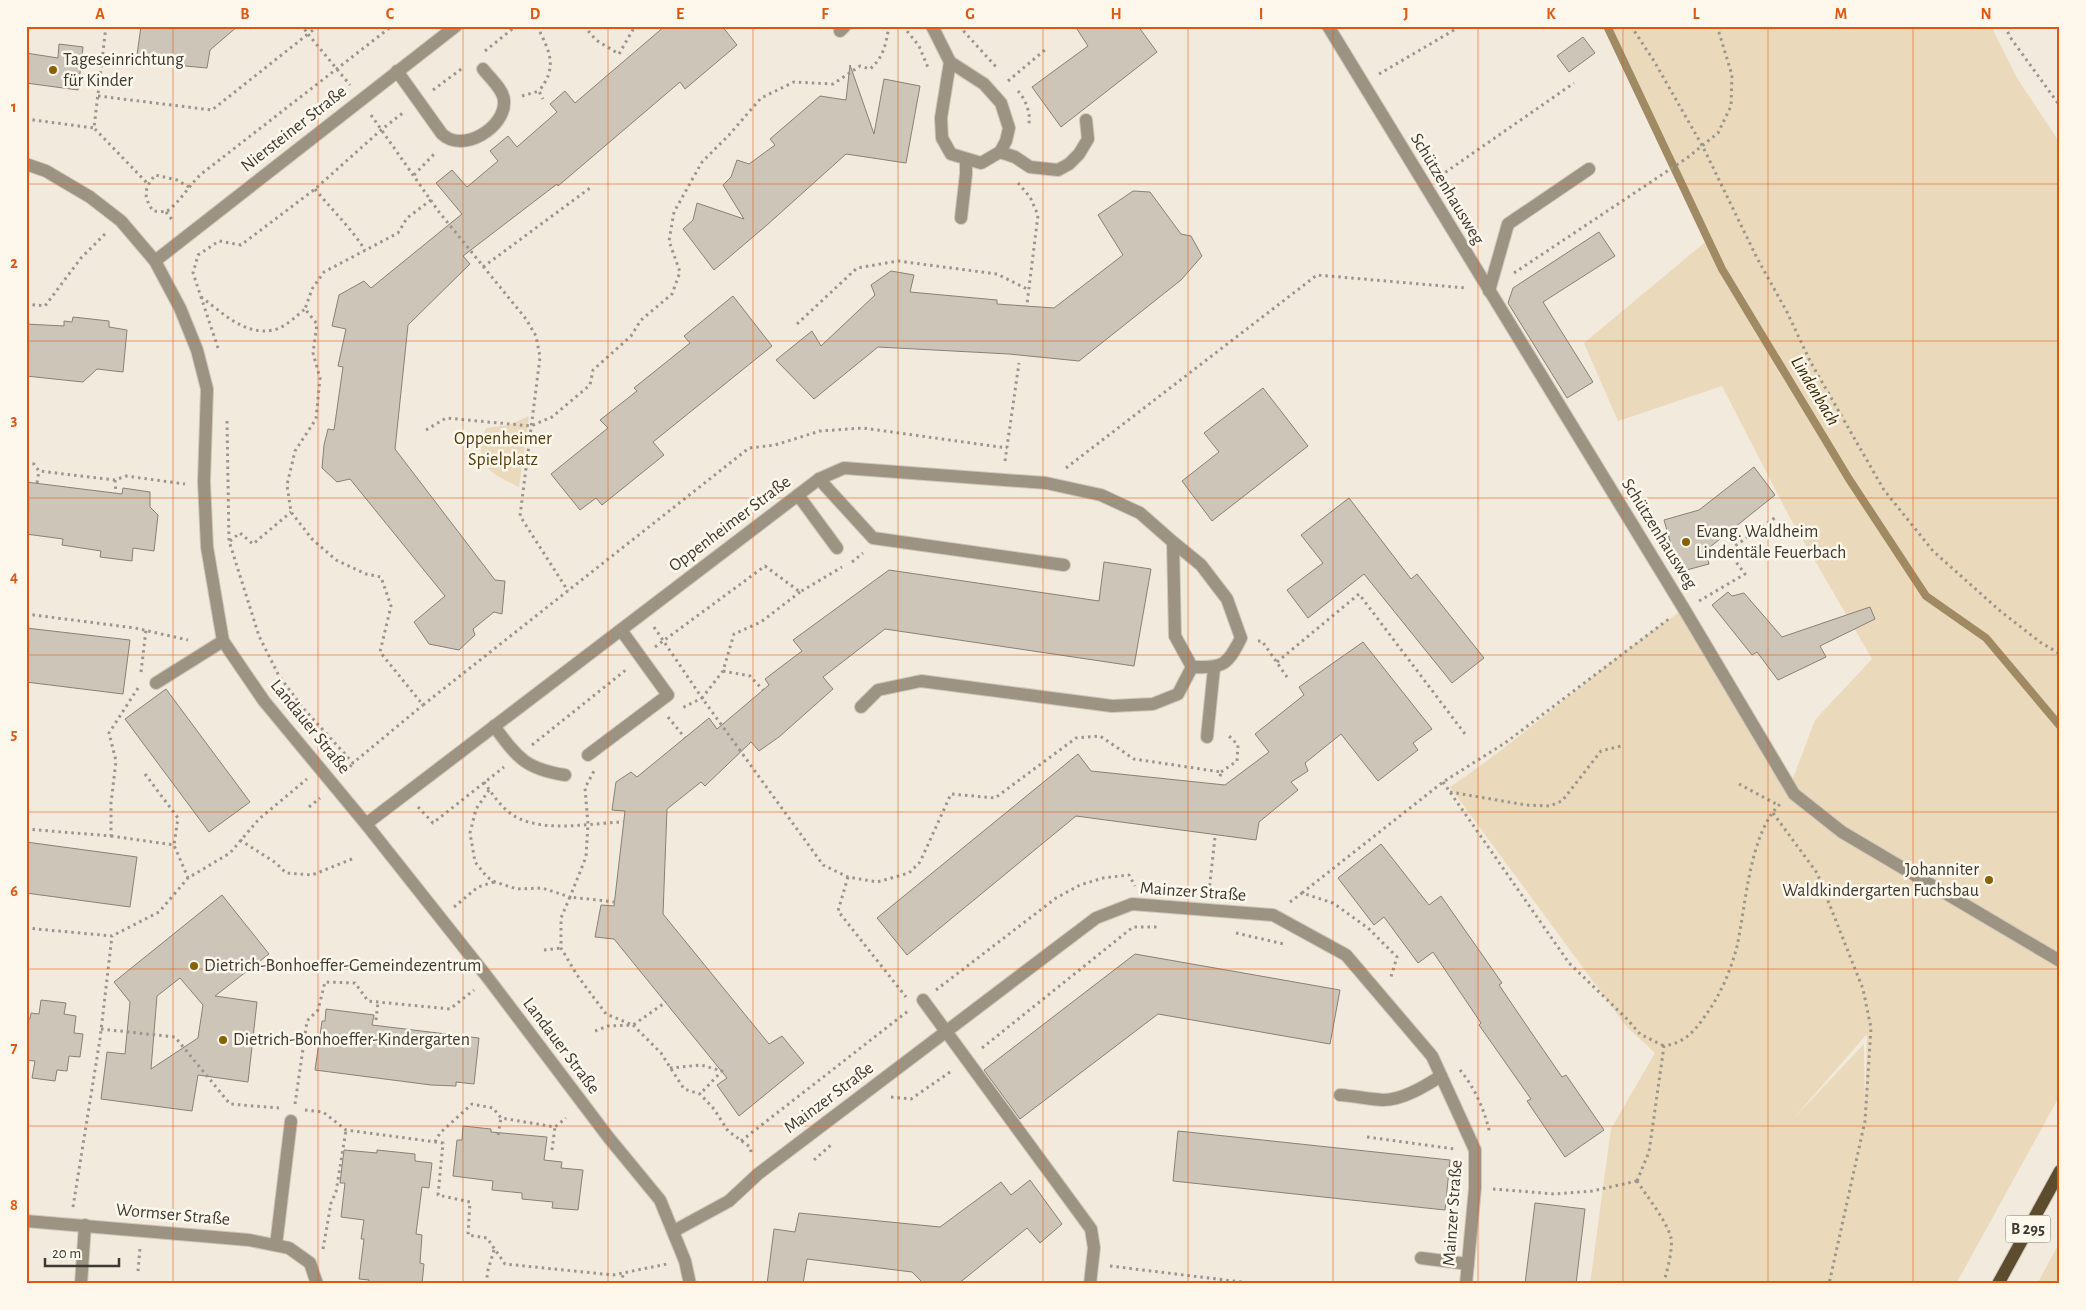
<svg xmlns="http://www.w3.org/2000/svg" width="2086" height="1310" viewBox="0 0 2086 1310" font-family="'Alegreya Sans',sans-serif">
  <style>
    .green { fill: #ead9ba; fill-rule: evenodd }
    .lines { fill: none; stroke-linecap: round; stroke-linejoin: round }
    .stream { stroke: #9f8a64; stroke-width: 8 }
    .building { fill: #cdc5b8; stroke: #888174; fill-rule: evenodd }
    .minor-casing { stroke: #cec7ba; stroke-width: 14 }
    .major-casing { stroke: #cec7ba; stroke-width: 14 }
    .path { stroke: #9b968b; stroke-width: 3; stroke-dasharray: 2.5 4; stroke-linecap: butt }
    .minor { stroke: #9d9383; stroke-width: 12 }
    .major { stroke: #5d4c2e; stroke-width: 12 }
    .grid { fill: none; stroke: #df570e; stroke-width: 1; stroke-opacity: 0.55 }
    .poi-dot { fill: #886200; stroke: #fef7ec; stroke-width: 2 }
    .labels { text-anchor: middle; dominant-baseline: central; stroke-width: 5; stroke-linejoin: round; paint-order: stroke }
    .shield { fill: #fef7ec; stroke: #77736b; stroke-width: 1 }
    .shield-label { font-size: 16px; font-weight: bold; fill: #3d3a34 }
    .poi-label { font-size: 18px; fill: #3d3a34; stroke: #fef7ec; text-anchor: start }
    .street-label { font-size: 18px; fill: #3d3a34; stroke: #fef7ec }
    .park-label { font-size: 18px; fill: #533c0a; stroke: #fef7ec }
    .water-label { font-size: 19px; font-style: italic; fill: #392907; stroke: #fef7ec }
    .neatline { fill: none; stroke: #df570e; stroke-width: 2 }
    .grid-label { font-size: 16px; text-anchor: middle; font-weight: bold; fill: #df570e }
  </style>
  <rect width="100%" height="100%" fill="#f2eadc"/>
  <g class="green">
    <path d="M1603,26H1991L2017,78L2060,143V1095L1956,1284H1590L1611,1129L1655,1053L1626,1026L1450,787C1532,732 1602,663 1684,609L1790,786L1815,720L1872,659L1789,516L1722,386L1618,421L1584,343L1709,239ZM1867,1034L1865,1107L1864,1044L1792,1120Z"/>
    <path d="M529,416L519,487C490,473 472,465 486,428L509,425Z"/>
    <path d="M2060,1242V1284H2037Z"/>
  </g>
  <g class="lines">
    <path class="stream" d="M1607,26L1722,269L1849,479L1926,596L1986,638L2060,726"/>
  </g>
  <g class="building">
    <path d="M141,26H238L210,50L207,68L185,66V64L164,62L165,58L137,55Z"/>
    <path d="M665,26H722L737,45L685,89L680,82L558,186L557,184L463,256L470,264L408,325L395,449L495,580L505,581L502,614L494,612L473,629L475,635L459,650L429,644L414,622L445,596L350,479L337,482L322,468L324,445L328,429L334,430L343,367L338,366L346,329L332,326L339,295L364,281L371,288L462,214L436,183L452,170L467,187L498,161L490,151L508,136L517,147L557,112L550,104L565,91L575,103Z"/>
    <path d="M1075,26H1138L1157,52L1061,127L1032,87L1088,46Z"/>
    <path d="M1583,37L1595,53L1569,72L1557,56Z"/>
    <path d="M59,44L83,47L78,90L26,83V53L58,58Z"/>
    <path d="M850,65L874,134L884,79L920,86L906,163L846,154L767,225L714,270L683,229L693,220L697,203L744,219L723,185L731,177L737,160L749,164L775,145L770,139L820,96L846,100Z"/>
    <path d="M1133,191L1150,192L1181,234L1191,236L1202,256L1181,280L1079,361L1009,354L878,347L814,399L776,360L812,331L821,346L875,295L871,285L891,271L914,275L910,292L997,300V304L1054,308L1123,255L1098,215Z"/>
    <path d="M1599,232L1615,256L1543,302L1593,382L1567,398L1508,303L1513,288Z"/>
    <path d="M733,296L772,346L653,442L664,455L602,505L596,498L580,510L551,474L608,428L600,420L637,391L634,388L690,343L684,336Z"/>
    <path d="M73,317L109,321V327L127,330L123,372L97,369L83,382L26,376V324L64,326V321L72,322Z"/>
    <path d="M1263,388L1308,446L1212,521L1182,481L1219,452L1204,433Z"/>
    <path d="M1754,467L1775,495L1705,551L1709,564L1679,572L1664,520L1699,510Z"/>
    <path d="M26,482L122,494L123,488L150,492V507L158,515L154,551L133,548L132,561L100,557L101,551L62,545L63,539L26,534Z"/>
    <path d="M1349,498L1411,579L1417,574L1484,658L1452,683L1364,574L1308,618L1287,590L1323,563L1301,535Z"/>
    <path d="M1104,562L1151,569L1134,666L885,629L823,677L833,689L779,737L759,751L751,742L705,786L701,782L667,809L663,914L769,1044L782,1036L804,1063L739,1116L717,1085L727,1078L614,939L595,937L601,905L614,906L625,811L612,810L616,782L631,772L637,777L709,718L717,729L769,685L765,679L802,651L793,640L889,570L1099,601Z"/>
    <path d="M1728,592L1732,596L1744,593L1782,637L1870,607L1875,619L1820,646L1826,657L1778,680L1757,652L1752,655L1712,605Z"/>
    <path d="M26,628L130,640L123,694L26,682Z"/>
    <path d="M1363,642L1432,729L1413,743L1418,750L1378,781L1341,734L1305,763L1308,771L1291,782L1298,790L1259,822L1256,840L1076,816L907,955L877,918L1078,754L1091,771L1225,785L1269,752L1255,734L1304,695L1299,687Z"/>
    <path d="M166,689L250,802L209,832L125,719Z"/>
    <path d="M26,842L137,857L130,907L26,893Z"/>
    <path d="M1381,844L1429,905L1441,896L1502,983L1499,985L1533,1035L1562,1077L1566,1075L1604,1130L1565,1157L1527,1101L1531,1099L1479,1025L1481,1023L1433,952L1418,963L1384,917L1374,925L1338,878Z"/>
    <path d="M222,895L269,954L215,996L257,1002L248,1082L198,1075L192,1111L101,1099L107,1052L125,1054L130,1002L114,982ZM180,978L203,1005L198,1038L151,1069L157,996Z"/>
    <path d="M1135,954L1340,990L1330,1044L1158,1014L1020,1119L984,1070Z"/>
    <path d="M41,1000L66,1003L64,1014L76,1016L74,1033L83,1034L80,1057L69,1056L67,1071L57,1070L55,1081L32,1078L35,1061L26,1060V1019H30L31,1013L39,1014Z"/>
    <path d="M326,1009L374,1015L372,1025L479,1038L474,1084L456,1082V1086L431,1085L315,1070L322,1021H325Z"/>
    <path d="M463,1126L491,1129V1132L547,1137L544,1160L562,1162L561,1168L583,1170L578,1210L552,1208L553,1202L522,1199V1193L492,1190L493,1181L453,1176L457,1140H462Z"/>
    <path d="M1178,1131L1450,1160L1445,1210L1173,1181Z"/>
    <path d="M344,1150L377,1153V1150L415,1154V1161L432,1163L429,1188L422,1187L416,1234L422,1235L420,1263L424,1264L422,1284H368L369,1280L359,1279L364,1239H361L364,1220L341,1217L345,1183H340Z"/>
    <path d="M1030,1180L1062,1224L1040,1243L1027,1228L958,1284H924L912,1272L807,1259L803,1284H767L774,1229L795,1232L799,1213L940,1227L1001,1182L1011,1195Z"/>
    <path d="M1535,1203L1585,1209L1576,1284H1525Z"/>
  </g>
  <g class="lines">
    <defs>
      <g id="minor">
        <path d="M932,26L950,62L984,84L1001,103L1009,128L1006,141L1000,152L981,163L951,154L942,138L941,118L950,62"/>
        <path d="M1328,26L1684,609L1794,794L1842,832L2060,961"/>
        <path d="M840,31L845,26"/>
        <path d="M397,71L442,134C463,154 506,127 504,101C504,90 489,77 483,69"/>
        <path d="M1000,152L1015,157L1030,167L1058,170L1069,164L1079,154L1088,139L1086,120"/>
        <path d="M26,164L46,171L90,197L121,221L155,261L180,308L197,350L207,389L204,482L207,547L223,641L264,701L366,824L488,978L609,1138L660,1200L685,1261L690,1284"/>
        <path d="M961,218L966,174V160"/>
        <path d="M155,261L456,26"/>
        <path d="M1489,291L1508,224L1589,169"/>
        <path d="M819,479L873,538L1064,565"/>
        <path d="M798,495L837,548"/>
        <path d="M156,683L223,641"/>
        <path d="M861,707L878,690L921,681L1112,706L1153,704L1178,694L1192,667"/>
        <path d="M494,726C517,757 525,769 565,775"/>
        <path d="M1207,737L1214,668"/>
        <path d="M588,755L668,695L621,630"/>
        <path d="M366,824L819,479L844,468L1046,483L1101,495L1140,513L1173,542L1175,636L1192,667C1223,668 1227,666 1241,638L1227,599L1201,565L1173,542"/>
        <path d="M923,1000L1091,1229L1094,1248L1090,1284"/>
        <path d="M1340,1095C1354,1096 1369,1099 1383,1100C1403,1100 1425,1086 1441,1076"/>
        <path d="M26,1221L249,1240L289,1248L310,1263L317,1284"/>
        <path d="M674,1231L729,1201L758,1174L1096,918L1132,904L1273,915L1346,955L1432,1056L1475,1150V1188L1466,1284"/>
        <path d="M276,1245L291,1121"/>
        <path d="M1421,1258L1468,1264"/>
        <path d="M81,1284L85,1225"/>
      </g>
      <path id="major" d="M1998,1284L2060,1171"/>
    </defs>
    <use href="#minor" class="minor-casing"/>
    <use href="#major" class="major-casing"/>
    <g class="path">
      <path d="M106,26L94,128L148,184"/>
      <path d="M318,26L308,34L350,85"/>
      <path d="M537,26C550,52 558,67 539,91L543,99"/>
      <path d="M584,26L596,40L619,54L635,26"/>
      <path d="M903,26L919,46L929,70"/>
      <path d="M959,26L997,68"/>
      <path d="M1631,26L1654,61L1703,147L1757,258L1787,312L1810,361L1884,490L1933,551L1999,610L2040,642L2060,654"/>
      <path d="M2005,26L2010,37L2060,106"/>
      <path d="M485,51L516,26"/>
      <path d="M1379,74L1461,26"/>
      <path d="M1008,81L1046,49"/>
      <path d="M433,90L464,67"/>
      <path d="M1018,91C1026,100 1032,115 1028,127"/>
      <path d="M98,96L212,110L308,34L302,26"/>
      <path d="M522,96L539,91"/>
      <path d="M371,115L439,212L526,319L536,336L540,357L520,516L568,591"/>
      <path d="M26,119L94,128"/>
      <path d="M414,175L436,152"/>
      <path d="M1440,176L1574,83"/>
      <path d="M1018,183L1030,197L1038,215L1027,304"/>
      <path d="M189,187L177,180L155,175C144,189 143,196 153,211L166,212C180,202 188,187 200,175L392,26"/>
      <path d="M315,189C332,210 351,228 365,250"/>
      <path d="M431,200L407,218L398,233L324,272L312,289L305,309L317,324L313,353L320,378L316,419L295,451L287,485L291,512L312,539L336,560L366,574L381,577L391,606L380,652L423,705L749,448L775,445L820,431L863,428L1007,448"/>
      <path d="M166,212L174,222"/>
      <path d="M483,267L590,188"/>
      <path d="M1514,273L1687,158L1718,133L1731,106L1732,75L1717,26"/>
      <path d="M201,297C222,312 244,336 273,330C285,328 296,316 305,309"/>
      <path d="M26,304L45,306L81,258L107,232"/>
      <path d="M797,324L857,268L898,261L997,274L1029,290"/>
      <path d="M218,348L193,273L198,255L219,241L241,245L315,189L381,130L404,112"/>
      <path d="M227,421L229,541L259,636L279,676L304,709L353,763L423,705"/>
      <path d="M426,430L446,418L531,426L552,417L590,385L593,370L631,336L641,320L672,294L680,272L669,241L674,212L702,162L729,135L761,98L794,82L833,84L860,66L870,69C884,57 886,43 889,26"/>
      <path d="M1005,461L1019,363"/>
      <path d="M26,463L34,464L39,471L115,480L126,476L185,484"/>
      <path d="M1066,468L1317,275L1466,288"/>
      <path d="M115,480L116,494"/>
      <path d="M37,483L39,471"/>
      <path d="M230,541L240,533L253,544L291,512"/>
      <path d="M852,562L863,553"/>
      <path d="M800,592L761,622L734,634L723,671L702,698L823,865L848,877L877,882L909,873L920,862L951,794L995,798L1076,738L1100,736L1134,759L1221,772L1220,777"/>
      <path d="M1699,601L1745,574L1728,551L1776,517"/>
      <path d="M26,614L135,628L188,640"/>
      <path d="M654,627L702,698L682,708"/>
      <path d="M1258,641H1262L1289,680"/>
      <path d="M655,647L765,566L800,592L842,567"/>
      <path d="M1277,662L1359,594L1465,734"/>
      <path d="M723,671L750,676L763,690"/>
      <path d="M141,672L146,630"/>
      <path d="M668,717L685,738"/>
      <path d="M532,745L627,669"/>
      <path d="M346,772L353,763"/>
      <path d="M1221,772L1237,761L1238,745L1227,734"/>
      <path d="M145,774L178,818L174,845"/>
      <path d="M484,782C492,794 503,810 516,817C547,833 590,823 624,822"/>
      <path d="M1443,782L1569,963L1626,1018L1640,1034L1664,1046"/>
      <path d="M1739,784L1778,805"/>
      <path d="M489,790L476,809L470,833L475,862L487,877L495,882L517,889L542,888L570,897L586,857L588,824L585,788L594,771"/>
      <path d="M1450,792L1526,805L1550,806L1562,801L1601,751L1621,746"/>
      <path d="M309,807L320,798"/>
      <path d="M418,807L433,823L504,767"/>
      <path d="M1773,813L1817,873L1863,989L1871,1028L1865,1121L1829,1284"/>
      <path d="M26,829L111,836V803L116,761L109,733L138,688"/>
      <path d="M111,836L174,845L188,878"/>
      <path d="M240,840L276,863L286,873L312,875L352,859"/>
      <path d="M848,877L838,911L906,997"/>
      <path d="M1209,892L1215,837"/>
      <path d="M1302,893L1443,782L1505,743L1670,618"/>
      <path d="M615,902L570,897L561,918V948L577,975L606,1014L633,1025L666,1002"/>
      <path d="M1290,902L1302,893L1333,903L1368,928L1397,957L1390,980"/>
      <path d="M454,907L478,887L494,882"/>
      <path d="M26,928L112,936L159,912L188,878L230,853L259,819L307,779"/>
      <path d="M1236,933L1284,944"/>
      <path d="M544,950L561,948"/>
      <path d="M936,990L1056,898L1080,885L1103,878L1129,875L1135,886"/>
      <path d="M376,1020L378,1002"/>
      <path d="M101,1029L175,1037L230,1104L279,1108"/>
      <path d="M595,1031L608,1026L633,1025L661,1053L684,1089L700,1094L714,1109L728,1131L750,1147L752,1156"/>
      <path d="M982,1048L1133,927H1158"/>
      <path d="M670,1068L701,1065L722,1071L700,1094"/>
      <path d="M1460,1070C1475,1088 1485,1111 1490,1134"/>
      <path d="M891,1097L911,1099L953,1070"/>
      <path d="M295,1104L307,1021L318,1010L325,982L355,983L368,1001L450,1009L474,990"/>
      <path d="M305,1110L323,1112L346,1130L443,1143L438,1195L470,1202L468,1235L487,1238L505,1264L613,1275L667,1264"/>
      <path d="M498,1135L501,1118"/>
      <path d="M1367,1137L1455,1149"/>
      <path d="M741,1141L908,1011"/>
      <path d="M435,1142L440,1133L472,1104L493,1108L501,1118L555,1127L566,1118"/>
      <path d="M552,1150L555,1127"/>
      <path d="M814,1160L832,1144"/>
      <path d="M1637,1181L1649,1152L1664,1046C1684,1043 1694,1032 1705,1016C1720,996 1731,970 1737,946C1746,906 1749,834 1780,804"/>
      <path d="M1637,1181C1646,1195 1668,1223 1671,1238C1673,1249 1667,1273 1663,1284"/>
      <path d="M1493,1189L1555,1194L1592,1191L1637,1181"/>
      <path d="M73,1207L100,1039L112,936"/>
      <path d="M323,1249L331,1203L336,1192L346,1130"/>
      <path d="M1110,1266L1258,1284"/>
      <path d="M138,1271L140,1248"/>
      <path d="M486,1284L488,1270L494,1250"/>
      <path d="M622,1284L623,1273"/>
    </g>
    <use href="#minor" class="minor"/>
    <use href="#major" class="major"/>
  </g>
  <path class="grid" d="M173,26V1284M318,26V1284M463,26V1284M608,26V1284M753,26V1284M898,26V1284M1043,26V1284M1188,26V1284M1333,26V1284M1478,26V1284M1623,26V1284M1768,26V1284M1913,26V1284M26,184H2060M26,341H2060M26,498H2060M26,655H2060M26,812H2060M26,969H2060M26,1126H2060"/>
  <g class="poi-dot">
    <circle cx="53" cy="70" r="5"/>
    <circle cx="1686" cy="542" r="5"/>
    <circle cx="1989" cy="880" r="5"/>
    <circle cx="194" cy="966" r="5"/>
    <circle cx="223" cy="1040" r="5"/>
  </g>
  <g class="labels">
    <rect class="shield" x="2005.5" y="1215.5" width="45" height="27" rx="4"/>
    <g class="shield-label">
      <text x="2028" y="1229">B 295</text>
    </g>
    <g class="poi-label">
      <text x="63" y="60">Tageseinrichtung<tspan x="63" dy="21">für Kinder</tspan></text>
      <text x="1696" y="532">Evang. Waldheim<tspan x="1696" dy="21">Lindentäle Feuerbach</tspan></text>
      <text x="1979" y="870" text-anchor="end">Johanniter<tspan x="1979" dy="21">Waldkindergarten Fuchsbau</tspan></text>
      <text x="204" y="966">Dietrich-Bonhoeffer-Gemeindezentrum</text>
      <text x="233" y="1040">Dietrich-Bonhoeffer-Kindergarten</text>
    </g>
    <g class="street-label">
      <text transform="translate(294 129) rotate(-38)">Niersteiner Straße</text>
      <text transform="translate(1447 189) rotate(59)">Schützenhausweg</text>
      <text transform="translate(730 524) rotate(-37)">Oppenheimer Straße</text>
      <text transform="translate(1659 534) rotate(58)">Schützenhausweg</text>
      <text transform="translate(310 727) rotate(51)">Landauer Straße</text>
      <text transform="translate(1193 892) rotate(4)">Mainzer Straße</text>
      <text transform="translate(561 1046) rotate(53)">Landauer Straße</text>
      <text transform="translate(829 1098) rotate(-37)">Mainzer Straße</text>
      <text transform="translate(1453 1213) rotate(-86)">Mainzer Straße</text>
      <text transform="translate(173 1215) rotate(5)">Wormser Straße</text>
    </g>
    <g class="park-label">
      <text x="503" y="439">Oppenheimer<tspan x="503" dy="21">Spielplatz</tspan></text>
    </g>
    <g class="water-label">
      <text transform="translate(1815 391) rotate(59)">Lindenbach</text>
    </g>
  </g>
  <rect width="2086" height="1310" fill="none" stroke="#fef7ec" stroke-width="55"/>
  <path d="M45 1258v8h74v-8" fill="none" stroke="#3d3a34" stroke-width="2.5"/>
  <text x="52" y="1258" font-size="15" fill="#3d3a34" stroke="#fef7ec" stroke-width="4" paint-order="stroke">20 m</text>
  <rect x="28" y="28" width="2030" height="1254" class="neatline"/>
  <g class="grid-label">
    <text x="100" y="19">A</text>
    <text x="245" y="19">B</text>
    <text x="390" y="19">C</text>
    <text x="535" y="19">D</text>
    <text x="680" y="19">E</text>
    <text x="825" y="19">F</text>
    <text x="970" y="19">G</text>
    <text x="1116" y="19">H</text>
    <text x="1261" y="19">I</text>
    <text x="1406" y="19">J</text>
    <text x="1551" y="19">K</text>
    <text x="1696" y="19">L</text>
    <text x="1841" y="19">M</text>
    <text x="1986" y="19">N</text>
    <text x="14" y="112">1</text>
    <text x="14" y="268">2</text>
    <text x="14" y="425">3</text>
    <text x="14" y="582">4</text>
    <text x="14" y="739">5</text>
    <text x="14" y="896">6</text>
    <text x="14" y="1053">7</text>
    <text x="14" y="1210">8</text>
  </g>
</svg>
